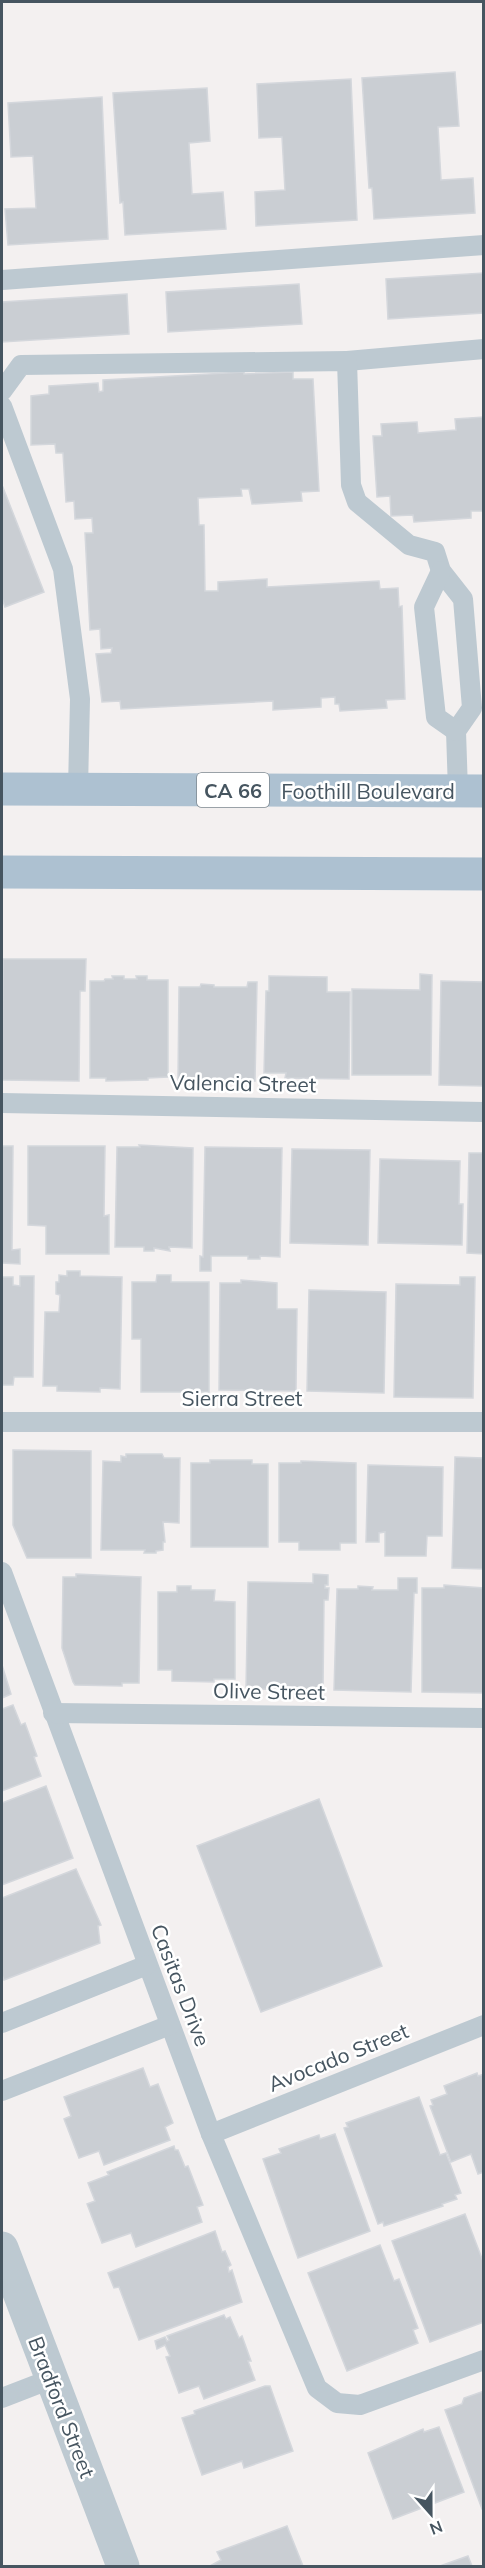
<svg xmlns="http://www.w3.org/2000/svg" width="485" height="2568" viewBox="0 0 485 2568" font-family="Mulish,sans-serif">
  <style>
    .building { fill: #caced3; stroke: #d4d7dc; stroke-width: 1.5 }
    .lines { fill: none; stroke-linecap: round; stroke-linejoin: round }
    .service { stroke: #bdc9d1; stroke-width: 20 }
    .tertiary { stroke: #bdc9d1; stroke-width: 33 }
    .primary { stroke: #adc1d1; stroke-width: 33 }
    .labels { text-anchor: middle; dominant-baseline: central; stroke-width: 5; stroke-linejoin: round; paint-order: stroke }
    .shield { fill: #fff; stroke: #7e8890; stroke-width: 1.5 }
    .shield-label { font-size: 20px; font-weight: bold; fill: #465560 }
    .street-label { font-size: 21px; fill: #465560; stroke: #fff }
  </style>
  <rect width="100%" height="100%" fill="#f3f0f0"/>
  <g class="building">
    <path d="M455,72L459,126L438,127L441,180L473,178L475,213L374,219L372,188H369L362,78Z"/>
    <path d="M351,79L357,220L256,226L255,192L285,190L282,137L259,138L257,84Z"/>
    <path d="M207,88L210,141L189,143L192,194L223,192L226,229L125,235L123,202L120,203L113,93Z"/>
    <path d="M102,97L108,239L8,245L5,209L36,208L33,156L11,157L8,103Z"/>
    <path d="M484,273V313L388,319L386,279Z"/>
    <path d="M299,284L302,324L168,332L166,292Z"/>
    <path d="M127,294L129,334L2,342V302Z"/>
    <path d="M244,372V374L293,372V379H313L319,491L301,492L302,501L252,504L249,489H241L242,496L198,498L199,525H204L205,591H218V582L267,579V587L379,581L380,589L398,588L399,607L402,606L405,699L386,700L387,708L340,711L339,704H335V697L321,698V707L273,710V701L121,709L120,701L102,702L96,654L111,653L112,648L101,649L100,629L90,630L85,533H93L92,518L75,519L74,501L66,502L63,453H56L55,444L31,445V396L49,394V386L98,383L99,392L103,391V380Z"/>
    <path d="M484,417V511H471V518L414,522L413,515L391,516L390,496L377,497L373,436H382L381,424L417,422L418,433L456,430L455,419Z"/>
    <path d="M2,485L44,592L5,607L2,598Z"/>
    <path d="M3,959H86L85,991H80L79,1081L2,1080Z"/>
    <path d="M420,974L432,975L431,1075H352V989L420,990Z"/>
    <path d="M112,976H124V979H137L136,976H147V980H168V1077L148,1078V1080L106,1081V1078H90V981H104L105,979H113Z"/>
    <path d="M269,976L327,977V992H350L349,1079L285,1078L286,1073H264L266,991H269Z"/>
    <path d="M441,981L484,982V1086L439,1085Z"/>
    <path d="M248,982H257L255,1081L178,1080L179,987H200L201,984L214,985V987H247Z"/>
    <path d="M139,1145L193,1148L192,1248L169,1247L170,1251L154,1248V1251H144V1247H115L117,1147H140Z"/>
    <path d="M2,1146H13L12,1250L20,1249V1264L2,1263Z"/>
    <path d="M28,1146H105L104,1216L109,1215V1254H46V1226L28,1225Z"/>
    <path d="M205,1147L282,1148L280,1257L260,1256V1259H248V1256H211V1271H200V1256L203,1257Z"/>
    <path d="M292,1149L370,1150L368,1245L290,1243Z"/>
    <path d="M469,1153H484V1254L467,1253Z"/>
    <path d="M380,1159L460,1161L459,1204H463L462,1245L378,1243Z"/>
    <path d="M67,1271H80V1276L122,1277L120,1389L100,1388V1392L57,1391V1386H43L45,1312H59L60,1295L56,1294V1282H59V1275L67,1276Z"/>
    <path d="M157,1275H171V1282H209V1392H141V1339H132V1282H156Z"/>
    <path d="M20,1276H34L33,1377H14L13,1385H2V1277H13V1285L20,1286Z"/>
    <path d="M460,1277H475L473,1398L394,1397L396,1284L460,1285Z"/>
    <path d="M241,1280L277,1283V1309H297L296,1391L219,1390L220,1283H241Z"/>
    <path d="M309,1290L386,1292L384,1393L307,1391Z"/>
    <path d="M13,1450L91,1451V1558H27L13,1525Z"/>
    <path d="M126,1454H162L164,1458H180L179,1523L163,1522L165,1542H163V1550L156,1551V1553H144L145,1550H101L103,1461L121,1462V1456L126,1457Z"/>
    <path d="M455,1457L484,1458V1569L452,1568Z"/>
    <path d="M210,1460H252V1464H268V1547H191V1463H210Z"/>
    <path d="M301,1461L356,1463V1543H340V1550H299V1542H279V1463H301Z"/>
    <path d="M368,1465L443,1467L442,1536H427L426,1556H385V1532L379,1533V1542H366Z"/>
    <path d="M76,1574L141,1577L139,1683H122V1686L75,1685L73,1682L62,1648L63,1577H76Z"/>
    <path d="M313,1574L328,1575V1585H325V1588H329L328,1600H324L323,1690L246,1689L248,1582L313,1583Z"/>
    <path d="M398,1578H417V1593H414L411,1692L334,1690L337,1589H358V1586L373,1587L372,1590H398Z"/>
    <path d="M444,1585L484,1588V1693L422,1692V1588H444Z"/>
    <path d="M177,1586H191V1590H215L214,1601L235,1602V1679H214V1682L172,1681V1670H158V1592H177Z"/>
    <path d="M2,1665L11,1694L2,1698Z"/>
    <path d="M13,1705L21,1725L25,1723L37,1756L34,1757L41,1776L2,1791V1709Z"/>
    <path d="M46,1786L73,1858L2,1885V1803Z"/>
    <path d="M319,1799L382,1966L261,2012L197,1846Z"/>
    <path d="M76,1869L101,1925L98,1926L100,1943L4,1980L2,1975V1898Z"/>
    <path d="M143,2068L150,2087L158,2084L173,2123L165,2127L170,2140L104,2165L99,2151L79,2158L64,2119L71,2116L64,2097Z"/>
    <path d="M477,2073L478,2076L484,2074V2172L478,2174L471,2154L451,2162L430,2106L433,2105L431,2100L447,2094L444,2086Z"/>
    <path d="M419,2097L440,2155L446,2153L461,2193L455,2195L457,2199L442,2204L443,2206L384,2226L383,2222L378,2224L344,2128L348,2127L346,2123Z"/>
    <path d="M335,2134L370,2231L298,2258L263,2159L281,2153L279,2149L319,2135L320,2139Z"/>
    <path d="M174,2146L175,2150H178L185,2167L188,2166L203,2205L197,2207L202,2222L136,2247L131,2233L102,2243L87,2204L95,2201L88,2183L109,2175L107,2172Z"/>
    <path d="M465,2214L484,2264V2322L430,2342L392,2241Z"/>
    <path d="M215,2231L222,2252L225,2251L231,2265L228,2267L229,2272L232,2270L242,2302L139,2340L119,2287L114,2288L108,2273Z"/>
    <path d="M380,2245L394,2281L399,2279L418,2328L413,2330L418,2343L347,2371L308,2273Z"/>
    <path d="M224,2315L226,2319L230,2317L239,2338L242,2336L251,2361H248L255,2380L204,2399L199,2386L179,2393L166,2357L170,2356L165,2345L157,2349L155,2341L165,2337L167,2341L169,2340L167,2336Z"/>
    <path d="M265,2386H270L293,2451L244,2468L242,2461L202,2475L182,2418L195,2414L194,2411Z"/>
    <path d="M484,2391V2508L482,2509L445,2410L462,2404L464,2398Z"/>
    <path d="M439,2427L464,2492L393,2519L368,2453L423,2429L424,2432Z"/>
    <path d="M287,2526L303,2566H210L221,2560L217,2552Z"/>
    <path d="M468,2556L472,2566H440Z"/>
  </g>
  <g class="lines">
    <g class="service">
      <path d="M2,280L484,245"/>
      <path d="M347,361L484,349"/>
      <path d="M2,391L21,365L347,361L351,485L357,502L409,545L435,552L441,571L463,599L472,708L456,731L458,791"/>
      <path d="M2,406L63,569L80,699L78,789"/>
      <path d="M441,571L424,607L436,717L456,731"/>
      <path d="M2,1103L484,1112"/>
      <path d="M2,1422H484"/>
      <path d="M2,1572L211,2134L317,2388L337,2403L360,2405L484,2360"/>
      <path d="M53,1713L484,1718"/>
      <path d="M2,2023L147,1965"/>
      <path d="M2,2091L170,2025"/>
      <path d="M211,2134L484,2025"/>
      <path d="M2,2398L51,2379"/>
    </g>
    <path class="tertiary" d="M2,2248L123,2566"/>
    <g class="primary">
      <path d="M2,789L484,791"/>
      <path d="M2,872L484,874"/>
    </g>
  </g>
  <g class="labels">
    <rect class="shield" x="197" y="773" width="72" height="34" rx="4.5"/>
    <g class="shield-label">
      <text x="233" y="790">CA 66</text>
    </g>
    <g class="street-label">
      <text x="368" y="791">Foothill Boulevard</text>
      <text transform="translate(243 1083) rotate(1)">Valencia Street</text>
      <text x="242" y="1398">Sierra Street</text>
      <text transform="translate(269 1691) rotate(1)">Olive Street</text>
      <text transform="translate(181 1985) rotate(69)">Casitas Drive</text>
      <text transform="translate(338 2057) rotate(-22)">Avocado Street</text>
      <text transform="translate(62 2407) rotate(69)">Bradford Street</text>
    </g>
  </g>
  <rect width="485" height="2568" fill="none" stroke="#465560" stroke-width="6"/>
  <g transform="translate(431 2514) rotate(159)" stroke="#ffffff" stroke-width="4.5" paint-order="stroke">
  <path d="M0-4.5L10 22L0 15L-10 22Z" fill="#465560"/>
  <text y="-9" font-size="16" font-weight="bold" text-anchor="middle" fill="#465560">N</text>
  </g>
</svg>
